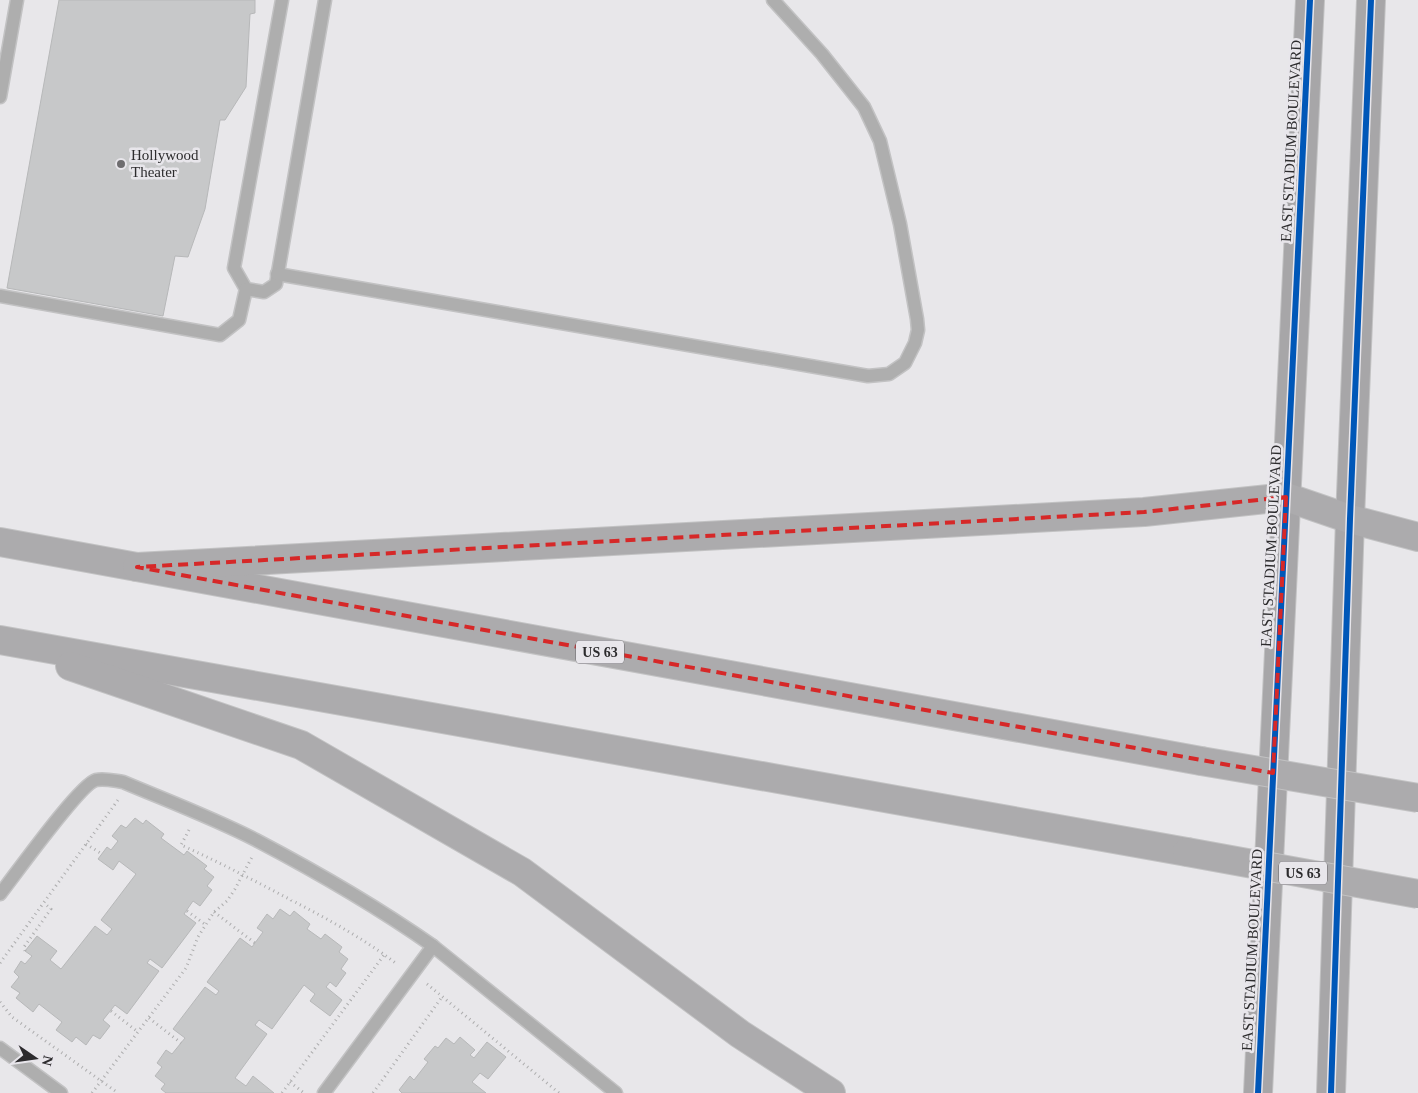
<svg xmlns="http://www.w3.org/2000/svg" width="1418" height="1093" viewBox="0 0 1418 1093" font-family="'Times New Roman',serif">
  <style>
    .building { fill: #c7c8c9; stroke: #b7b8b9 }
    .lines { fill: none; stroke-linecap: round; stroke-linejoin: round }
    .service-casing { stroke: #c2c2c3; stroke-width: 15 }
    .primary-casing { stroke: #c2c2c3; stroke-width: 30 }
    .motorway-casing { stroke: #c2c2c3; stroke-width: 30 }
    .path { stroke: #adadae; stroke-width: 3; stroke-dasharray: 1 4; stroke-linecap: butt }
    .service { stroke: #aeaeae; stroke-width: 12 }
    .primary { stroke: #a7a6a8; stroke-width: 28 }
    .motorway { stroke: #acabad; stroke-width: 28 }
    .motorway-bridge-casing { stroke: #c2c2c3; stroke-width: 30; stroke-linecap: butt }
    .motorway-bridge { stroke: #acabad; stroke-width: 28 }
    .cycleway-casing { stroke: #e8e6eb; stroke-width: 9 }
    .cycleway { stroke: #0057b8; stroke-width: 6 }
    .marked { fill: none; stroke: #d62828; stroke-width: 4; stroke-dasharray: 10 6; stroke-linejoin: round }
    .poi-dot { fill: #6e6d6f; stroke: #e8e6eb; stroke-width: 2 }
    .labels { text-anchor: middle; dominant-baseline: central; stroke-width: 5; stroke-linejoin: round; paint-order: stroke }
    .shield { fill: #e8e6eb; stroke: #646366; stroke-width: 1 }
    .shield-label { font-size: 14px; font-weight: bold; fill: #2c2b2d }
    .street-label { font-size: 15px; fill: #2c2b2d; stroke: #e8e6eb }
    .poi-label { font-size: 15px; fill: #2c2b2d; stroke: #e8e6eb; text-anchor: start }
  </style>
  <rect width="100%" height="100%" fill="#e8e7ea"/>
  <g class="building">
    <path d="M59,0H255V13L250,14L246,87L225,120H220L205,209L188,257L175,256L163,316L7,288Z"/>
    <path d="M135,818L143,824L146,820L164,834L161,838L184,855L187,851L207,866L204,869L214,877L207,886L212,890L200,906L193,901L184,914L196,923L162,968L150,959L147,963L159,971L127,1014L115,1005L103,1020L110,1026L100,1039L93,1035L86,1045L76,1037L72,1042L56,1030L62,1022L39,1004L33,1012L16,998L20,993L11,987L19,977L14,972L21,961L25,964L32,956L25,951L37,936L57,951L50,960L61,969L95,926L107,935L112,929L101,920L136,874L119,861L113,870L98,859L107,847L111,850L118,841L112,836L121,825L126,828Z"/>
    <path d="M280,909L290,916L294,911L310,924L307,929L321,939L325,934L342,947L339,952L348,959L341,969L346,973L336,987L330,982L326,987L342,1000L330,1016L310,1001L315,994L304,985L272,1029L259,1020L255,1025L267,1034L235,1078L246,1086L253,1076L274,1093H166L161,1089L165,1084L155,1076L162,1067L157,1063L166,1050L172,1054L185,1038L173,1029L205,987L216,995L219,991L207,982L240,938L252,947L263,932L257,928L267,914L273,919Z"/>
    <path d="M460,1037L475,1050L470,1055L474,1058L487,1042L506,1057L488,1079L480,1073L472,1082L486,1093H402L399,1090L410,1076L414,1080L428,1062L424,1059L435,1046L438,1048L446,1038L454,1044Z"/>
  </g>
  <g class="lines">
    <defs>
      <g id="service">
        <path d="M282,0L234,268L246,289L264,292L276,284L325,0"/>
        <path d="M0,97L17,0"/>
        <path d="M277,274L868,376L889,374L905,363L915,343L918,330L917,319L900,224L880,141L864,107L822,54L773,0"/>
        <path d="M0,296L220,335L239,320L246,289"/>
        <path d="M0,894C15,875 80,784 96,780C105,778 115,781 123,782C168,801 213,818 256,840C317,872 376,906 433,946"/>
        <path d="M0,1048L61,1093"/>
        <path d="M324,1093L433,946L616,1093"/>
      </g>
      <g id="primary">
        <path d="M1258,1093L1310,0"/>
        <path d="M1331,1093L1350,519L1371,0"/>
      </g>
      <g id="motorway">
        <path d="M0,542L1201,761"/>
        <path d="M137,567L1144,512L1286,497L1350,519L1418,537"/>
        <path d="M0,640L1187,852"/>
        <path d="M70,666L301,745L522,872L740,1034L831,1093"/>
      </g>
    </defs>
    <use href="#service" class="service-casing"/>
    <use href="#primary" class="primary-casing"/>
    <use href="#motorway" class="motorway-casing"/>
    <g class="path">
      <path d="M189,830L181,845C219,862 255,881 291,900C328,919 364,939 397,964"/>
      <path d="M86,844L102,854"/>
      <path d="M187,911L206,925"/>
      <path d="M214,912L255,943"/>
      <path d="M25,951L24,947L51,909L44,903"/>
      <path d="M0,963L118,800"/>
      <path d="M427,984L559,1093"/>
      <path d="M0,1002L12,1017L118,1093"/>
      <path d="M111,1011L138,1032"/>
      <path d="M149,1018L181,1043"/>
      <path d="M290,1082L304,1093"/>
      <path d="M92,1093L186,968L198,937L214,912L227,901L235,889L252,857"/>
      <path d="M282,1093L384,955"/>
      <path d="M373,1093L442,997"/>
    </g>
    <use href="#service" class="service"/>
    <use href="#primary" class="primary"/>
    <use href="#motorway" class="motorway"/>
    <defs>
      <g id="motorway-bridge">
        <path d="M1201,761L1418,798"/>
        <path d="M1187,852L1418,894"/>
      </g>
    </defs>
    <use href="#motorway-bridge" class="motorway-bridge-casing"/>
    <use href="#motorway-bridge" class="motorway-bridge"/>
    <defs>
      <g id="cycleway">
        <path d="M1258,1093L1310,0"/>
        <path d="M1331,1093L1350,519L1371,0"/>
      </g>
    </defs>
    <use href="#cycleway" class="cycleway-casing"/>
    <use href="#cycleway" class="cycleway"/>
  </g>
  <path class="marked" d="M1286,497L1273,773L137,567L1144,512Z"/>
  <circle class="poi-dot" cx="121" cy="164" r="5"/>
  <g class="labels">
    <g class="shield">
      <rect x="576" y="640.5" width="48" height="23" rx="4"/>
      <rect x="1279" y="861.5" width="48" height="23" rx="4"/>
    </g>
    <g class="shield-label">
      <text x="600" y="652">US 63</text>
      <text x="1303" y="873">US 63</text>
    </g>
    <g class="street-label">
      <text transform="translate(1291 141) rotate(-87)">EAST STADIUM BOULEVARD</text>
      <text transform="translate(1271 546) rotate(-87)">EAST STADIUM BOULEVARD</text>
      <text transform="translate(1252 950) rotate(-87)">EAST STADIUM BOULEVARD</text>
    </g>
    <g class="poi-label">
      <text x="131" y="155">Hollywood<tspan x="131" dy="17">Theater</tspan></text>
    </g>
  </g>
  <g transform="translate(35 1058) rotate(103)" stroke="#e8e6eb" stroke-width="4" paint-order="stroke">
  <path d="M0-4L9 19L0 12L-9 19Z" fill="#2c2b2d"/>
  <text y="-8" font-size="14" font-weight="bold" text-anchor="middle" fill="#2c2b2d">N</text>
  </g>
</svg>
